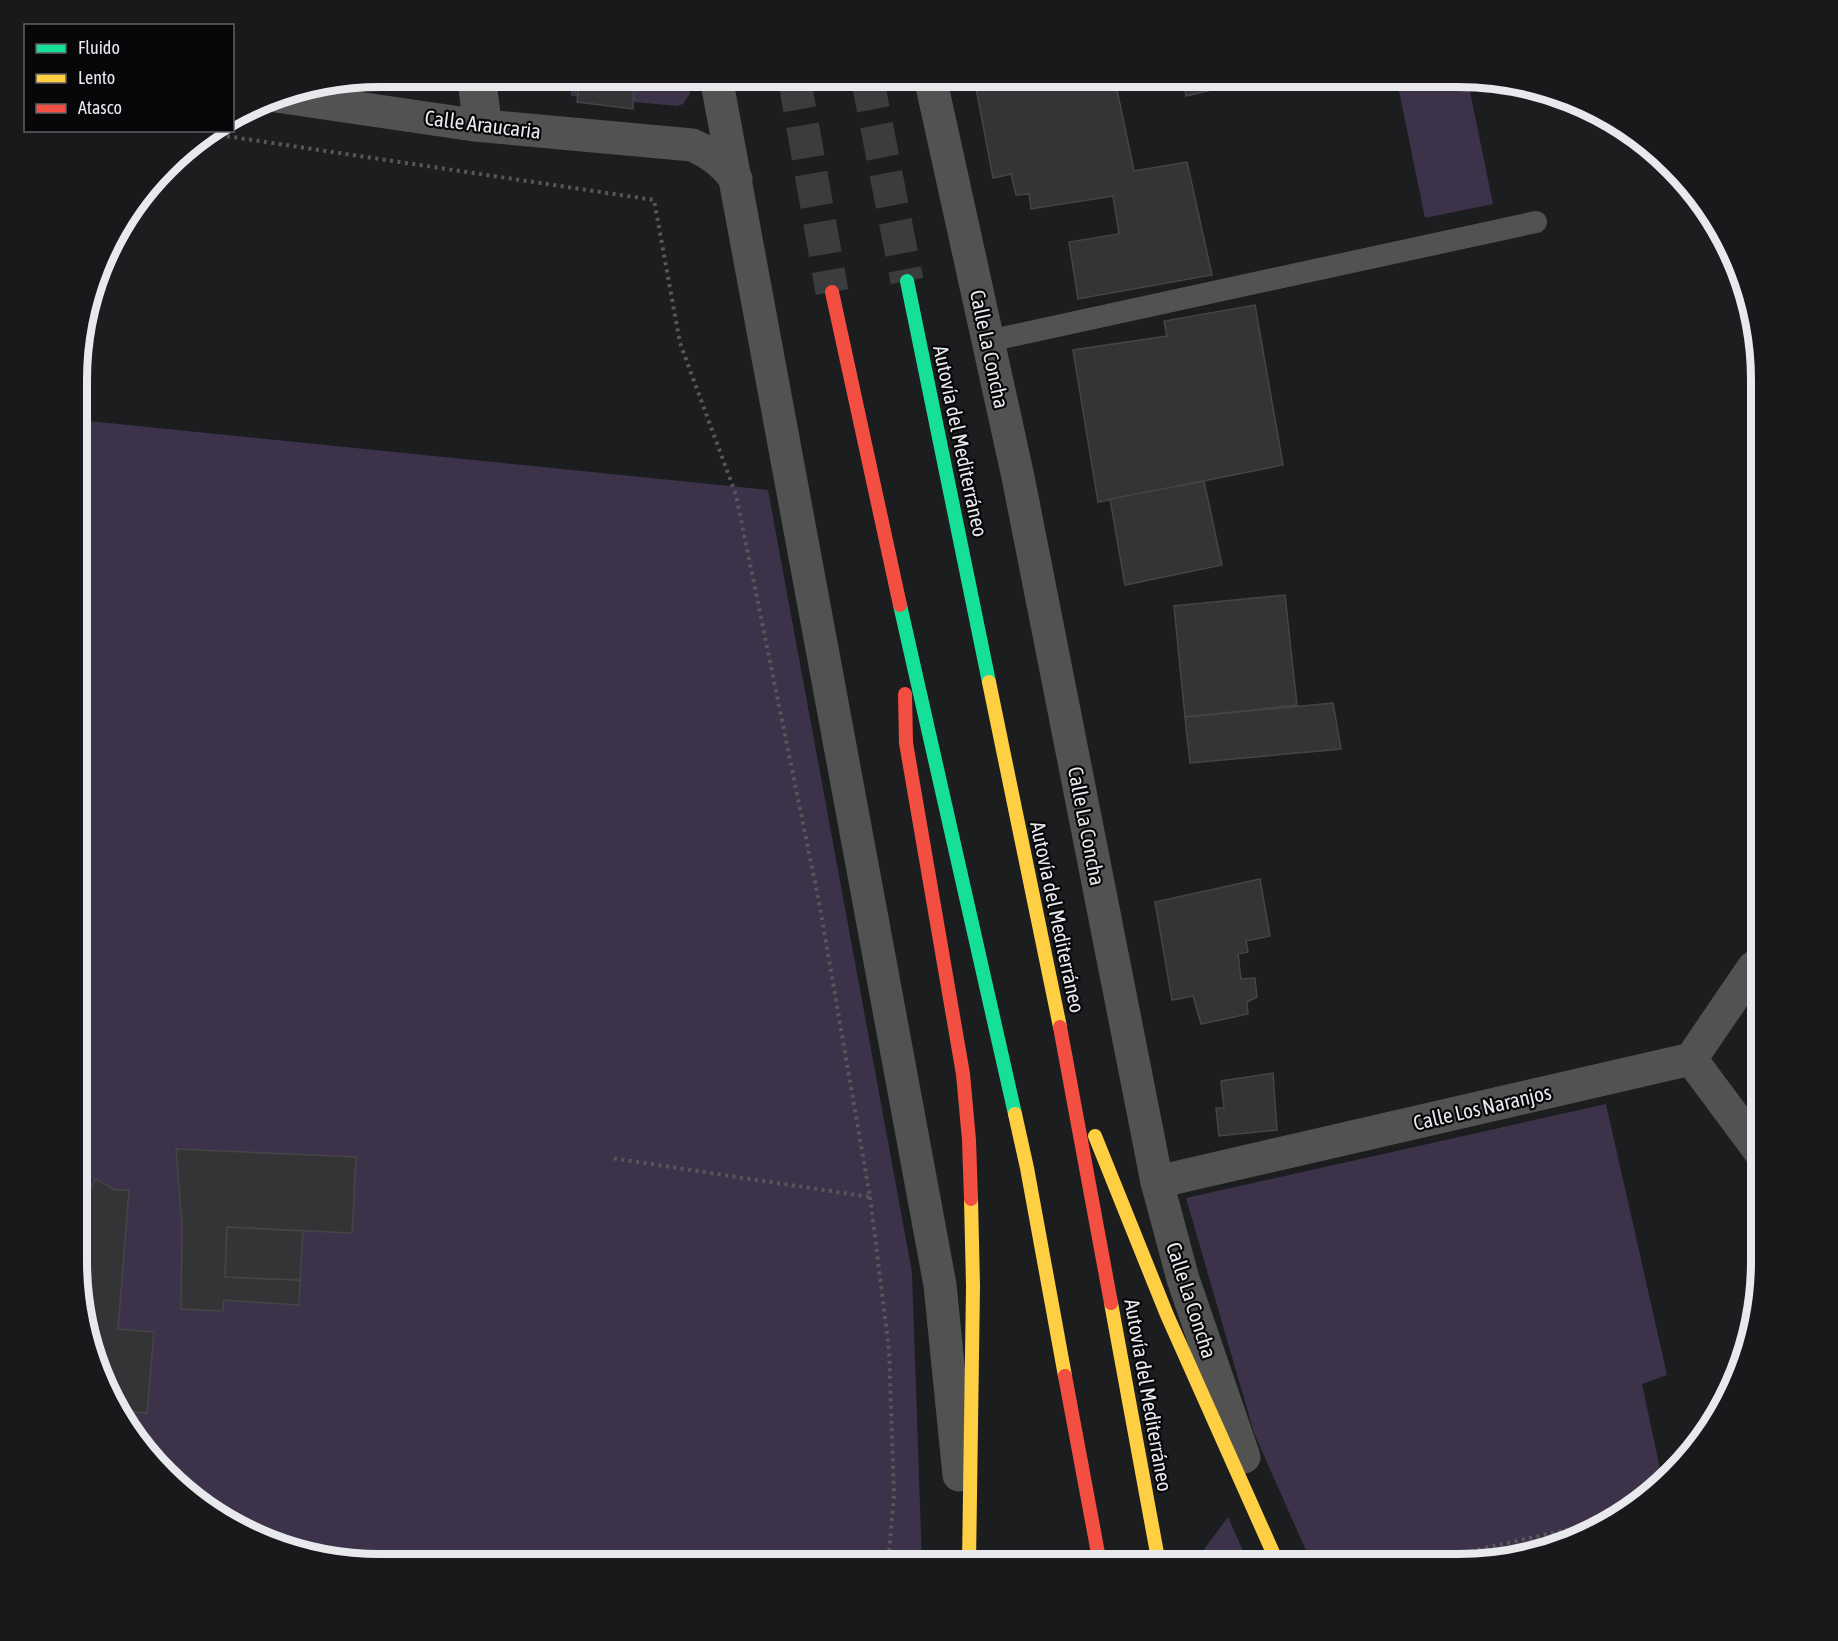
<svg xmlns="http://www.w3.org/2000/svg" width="1838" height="1641" viewBox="0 0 1838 1641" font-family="'Asap Condensed',sans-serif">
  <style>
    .green { fill: #3c334a }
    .building { fill: #343437; stroke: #454547; stroke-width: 1.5 }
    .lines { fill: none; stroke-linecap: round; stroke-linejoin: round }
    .highway-tunnel { stroke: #3b3c3e; stroke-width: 33; stroke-dasharray: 33 16; stroke-linecap: butt }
    .path { stroke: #575758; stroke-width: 4; stroke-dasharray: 3 4.5; stroke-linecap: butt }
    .lane { stroke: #525253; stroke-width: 22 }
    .street { stroke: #525253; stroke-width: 33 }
    .fast { stroke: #16e098; stroke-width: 14 }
    .slow { stroke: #ffcf43; stroke-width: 14 }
    .jam { stroke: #f24e42; stroke-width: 14 }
    .labels { text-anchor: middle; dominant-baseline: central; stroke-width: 4.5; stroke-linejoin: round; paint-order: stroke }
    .street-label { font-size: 21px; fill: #e8e9ec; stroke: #070709 }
    .rim { fill: none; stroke: #e8e9ec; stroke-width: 8 }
  </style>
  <rect width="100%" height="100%" fill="#1c1d1f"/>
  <g class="green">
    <path d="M570,77H688L690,94L683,104L677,106L571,96Z"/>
    <path d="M1439,77H1467L1493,204L1425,218L1398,86Z"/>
    <path d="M79,420L768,490L912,1272L922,1564H380L264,1541L196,1502L152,1461L100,1377L77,1280Z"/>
    <path d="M1606,1104L1667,1375L1642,1384L1663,1483L1658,1489L1574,1541L1477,1564H1312L1254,1433L1186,1198Z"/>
    <path d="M1228,1517L1249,1564H1201L1199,1556Z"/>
  </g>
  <g class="building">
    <path d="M626,77H634L633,109L577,102L579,86L619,89V83H625Z"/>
    <path d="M974,77H1137L1139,86L1117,90L1134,171L1187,162L1212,275L1078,299L1069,242L1119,234L1113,196L1031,209L1029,194L1016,195L1011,174L993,178Z"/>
    <path d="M1183,77H1249L1250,81L1186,96Z"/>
    <path d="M1255,305L1283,465L1098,502L1073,350L1167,336L1164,321Z"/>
    <path d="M1204,481L1222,565L1125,585L1110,499Z"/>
    <path d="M1285,595L1297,705L1185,717L1174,606Z"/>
    <path d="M1333,703L1341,749L1190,763L1185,717Z"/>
    <path d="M1260,879L1270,936L1246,941L1248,952L1238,954L1241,979L1255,978L1257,997L1247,1002L1248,1014L1201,1024L1193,996L1172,1000L1155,902Z"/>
    <path d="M1273,1073L1277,1130L1219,1136L1216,1108H1224L1221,1081Z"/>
    <path d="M176,1149L356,1157L352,1233L227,1227L225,1277L300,1280L299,1305L224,1300L223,1311L181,1309L182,1224Z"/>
    <path d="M96,1179L115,1190H129L118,1329L154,1332L147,1413L121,1411L100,1377L79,1289L87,1196Z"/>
    <path d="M227,1227L303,1231L300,1280L225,1277Z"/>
  </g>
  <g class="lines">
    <g class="highway-tunnel">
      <path d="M794,77L832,292"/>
      <path d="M867,77L907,281"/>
    </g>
    <g class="path">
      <path d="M212,134L654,200L680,343L736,495L819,902L870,1197L611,1158"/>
      <path d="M870,1197L889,1349L894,1495L888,1564"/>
      <path d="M1412,1564L1607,1521"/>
    </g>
    <g class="lane">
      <path d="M468,77L474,125"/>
      <path d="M485,77L491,127"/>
      <path d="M988,341L1536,222"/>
    </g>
    <g class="street">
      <path d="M716,77L940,1285L959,1475"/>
      <path d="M930,77L1018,477L1157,1182L1183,1279L1244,1457"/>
      <path d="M276,96L474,125L692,145C711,153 723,163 736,179"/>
      <path d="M1691,1059L1761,1153"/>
      <path d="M1157,1182L1691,1059L1753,968L1761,962"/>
    </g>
    <g class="fast">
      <path d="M907,281L989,682"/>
      <path d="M900,605L1015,1114"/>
    </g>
    <g class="slow">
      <path d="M989,682L1060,1027"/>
      <path d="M1015,1114L1027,1168L1065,1376"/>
      <path d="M1095,1136L1167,1315L1278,1564"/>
      <path d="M1111,1303L1159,1564"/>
      <path d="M969,1564L973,1286L971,1199"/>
    </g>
    <g class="jam">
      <path d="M832,292L900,605"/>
      <path d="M905,694L906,743L963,1074L969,1140L971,1199"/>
      <path d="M1060,1027L1111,1303"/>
      <path d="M1065,1376L1100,1564"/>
    </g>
  </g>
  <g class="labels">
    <g class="street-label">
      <text transform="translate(483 124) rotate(7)">Calle Araucaria</text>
      <text transform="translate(990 349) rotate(78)">Calle La Concha</text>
      <text transform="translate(961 441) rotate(78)">Autovía del Mediterráneo</text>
      <text transform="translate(1087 826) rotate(79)">Calle La Concha</text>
      <text transform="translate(1058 917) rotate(78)">Autovía del Mediterráneo</text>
      <text transform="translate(1482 1107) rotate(-13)">Calle Los Naranjos</text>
      <text transform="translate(1192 1300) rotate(72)">Calle La Concha</text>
      <text transform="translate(1149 1395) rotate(80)">Autovía del Mediterráneo</text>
    </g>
  </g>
  <path d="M0 0H1838V1641H0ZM380 87H1458A293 293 0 0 1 1751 380V1261A293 293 0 0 1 1458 1554H380A293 293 0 0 1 87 1261V380A293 293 0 0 1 380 87Z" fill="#19191b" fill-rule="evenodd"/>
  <path class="rim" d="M380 87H1458A293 293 0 0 1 1751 380V1261A293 293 0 0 1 1458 1554H380A293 293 0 0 1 87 1261V380A293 293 0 0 1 380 87Z"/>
  <rect x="24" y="24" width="210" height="108" fill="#070709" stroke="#616164" stroke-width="1.5"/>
  <rect x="36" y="44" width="30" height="9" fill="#16e098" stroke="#616164" stroke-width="1.5"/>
  <text x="78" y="54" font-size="18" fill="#e8e9ec">Fluido</text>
  <rect x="36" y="74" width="30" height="9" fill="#ffcf43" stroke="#616164" stroke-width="1.5"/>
  <text x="78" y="84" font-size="18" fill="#e8e9ec">Lento</text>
  <rect x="36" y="104" width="30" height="9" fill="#f24e42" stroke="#616164" stroke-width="1.5"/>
  <text x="78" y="114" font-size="18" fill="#e8e9ec">Atasco</text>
</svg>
